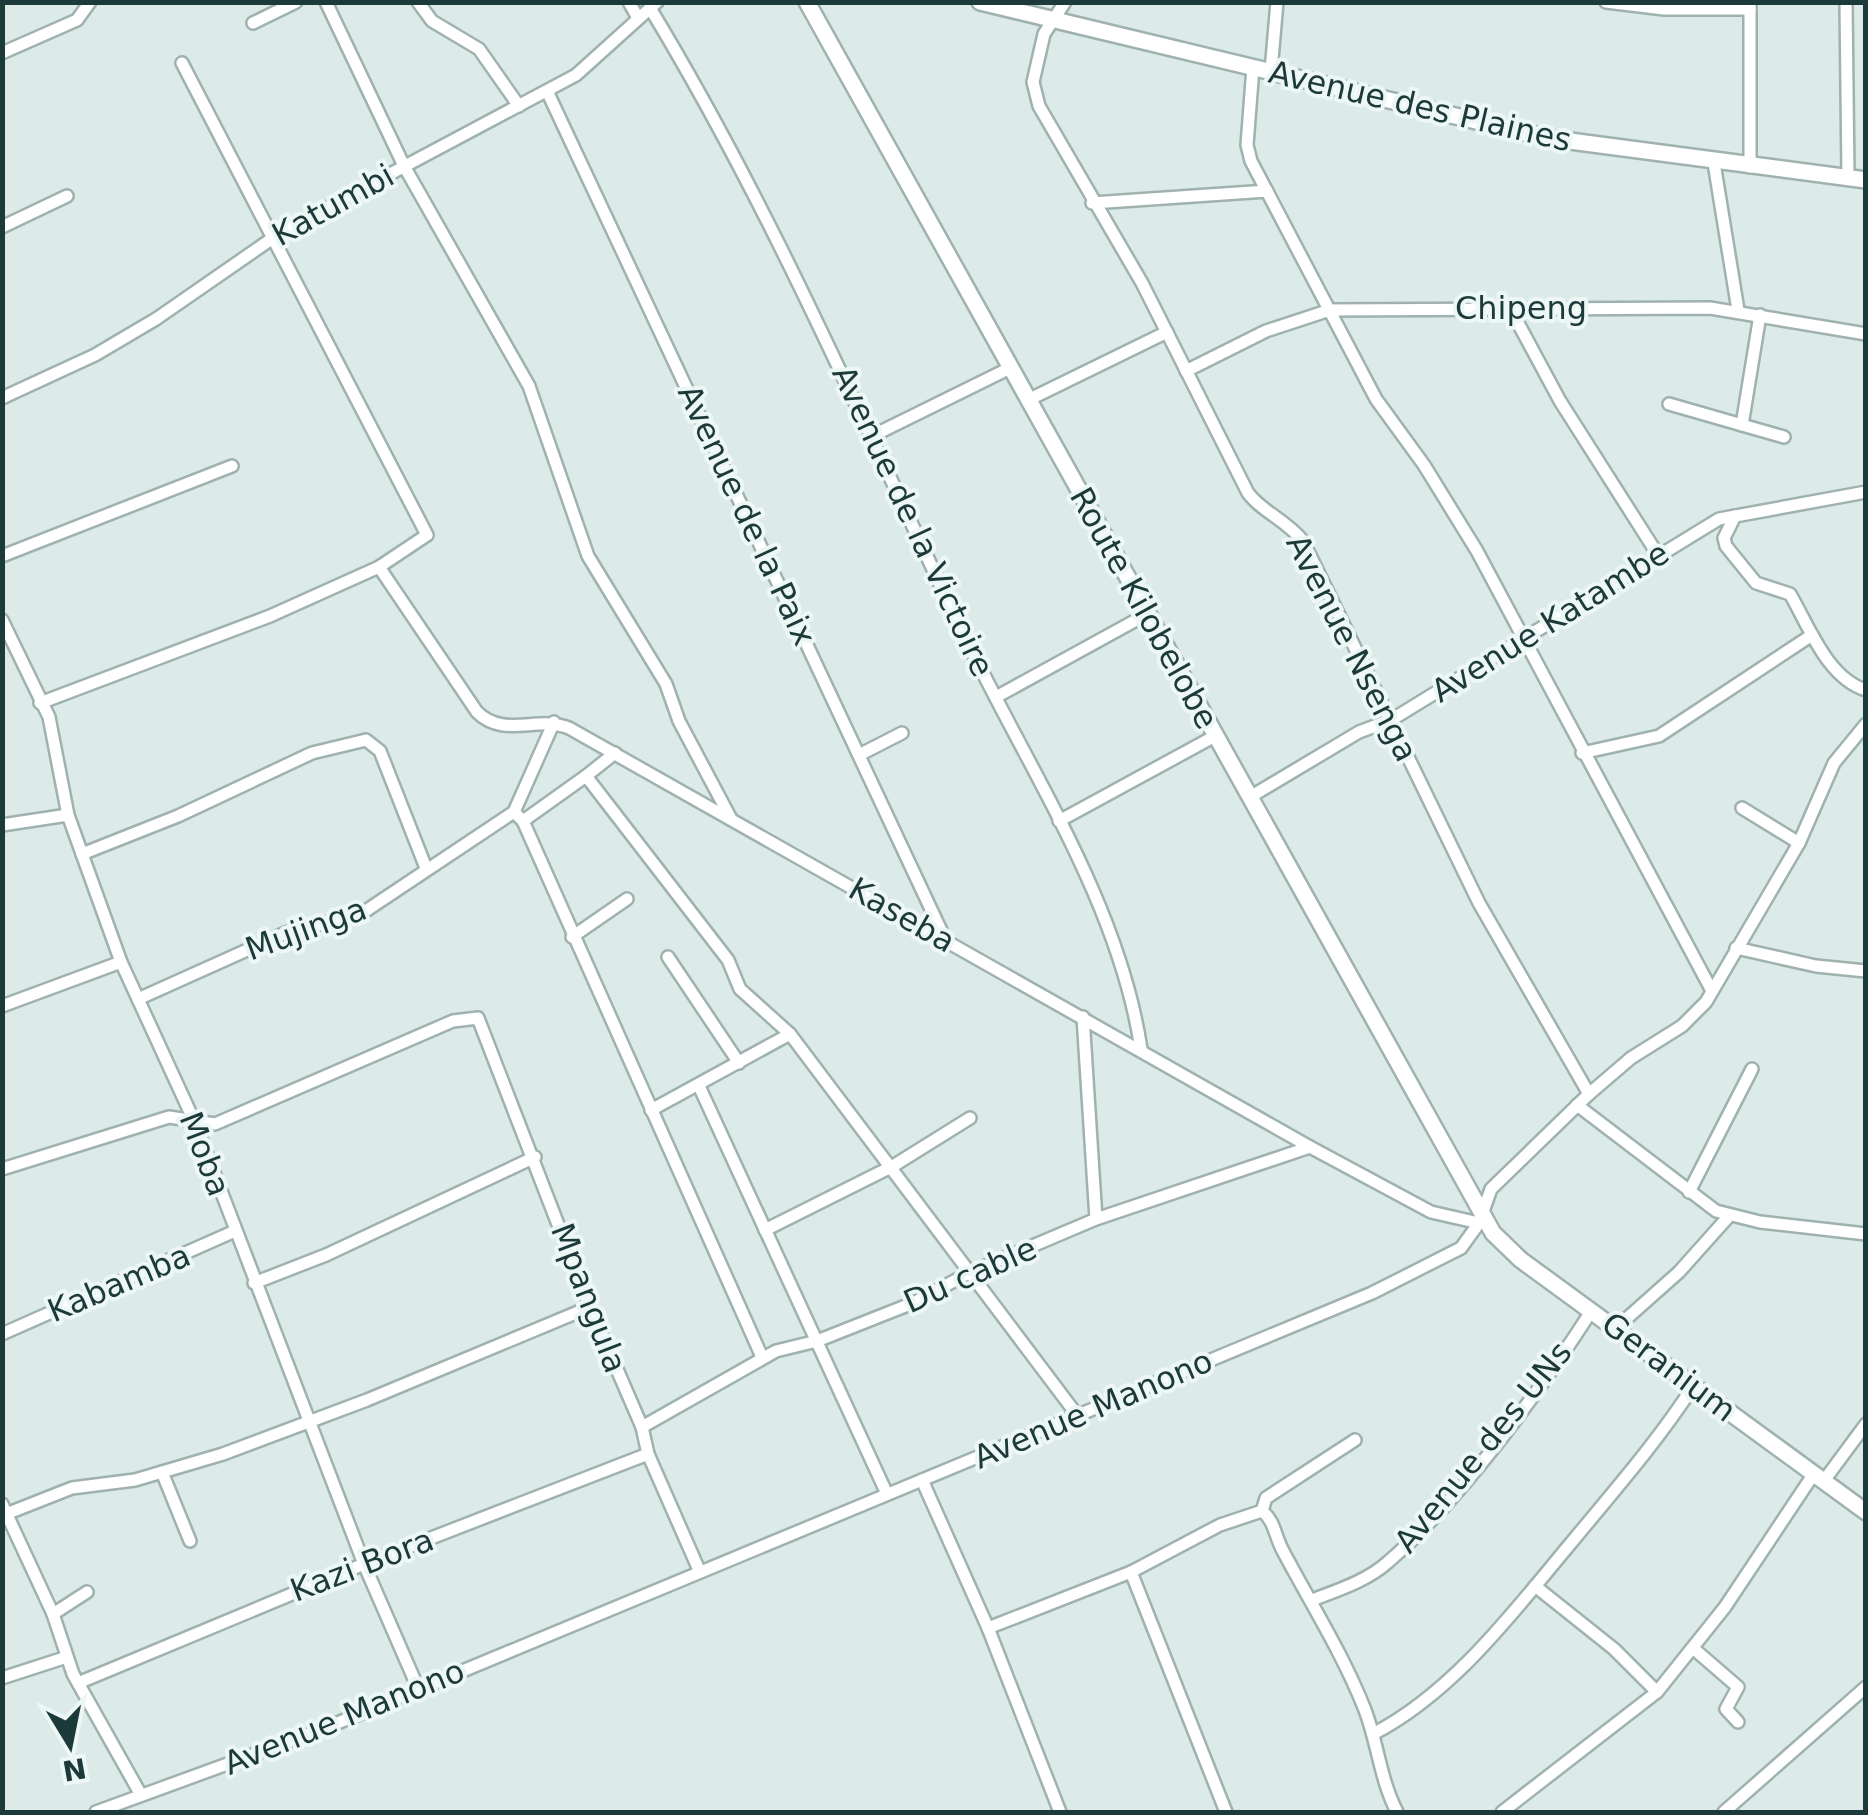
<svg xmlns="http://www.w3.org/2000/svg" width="1868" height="1815" viewBox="0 0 1868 1815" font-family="'DejaVu Sans',sans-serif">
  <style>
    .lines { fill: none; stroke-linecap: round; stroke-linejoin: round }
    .minor-casing { stroke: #9fb2b0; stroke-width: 16 }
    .tertiary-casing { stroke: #9fb2b0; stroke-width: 20 }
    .minor { stroke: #fff; stroke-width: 11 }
    .tertiary { stroke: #fff; stroke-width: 15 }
    .labels { text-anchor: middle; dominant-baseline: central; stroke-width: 8; stroke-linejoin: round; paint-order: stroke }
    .street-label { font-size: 32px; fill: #1d3a3a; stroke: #edf7f5 }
  </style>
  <rect width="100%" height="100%" fill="#dceae8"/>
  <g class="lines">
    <defs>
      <g id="minor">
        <path d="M326,2L404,166L529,386L588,556L666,684L679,721L730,817"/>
        <path d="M418,2L432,21L479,49L519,106"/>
        <path d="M629,2L638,18"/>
        <path d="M1065,2L1044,34L1033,82L1039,106L1142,283L1248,493C1262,512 1285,519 1303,541L1479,903L1589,1094"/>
        <path d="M1606,2L1664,9H1750"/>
        <path d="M1750,2V167"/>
        <path d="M1846,2L1848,177"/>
        <path d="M650,8C773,211 864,426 966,639C1029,770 1119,903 1141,1049"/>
        <path d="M253,23L296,2"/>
        <path d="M2,53L77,20L90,2"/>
        <path d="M1253,67L1247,145L1251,161L1376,399L1424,465L1477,551L1712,991"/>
        <path d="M1271,71L1277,2"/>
        <path d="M547,91L945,939"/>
        <path d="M1714,163L1738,310"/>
        <path d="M1092,203L1267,191"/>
        <path d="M2,227L67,196"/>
        <path d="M1511,310L1560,401L1658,555"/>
        <path d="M1186,371L1266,331L1330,310L1710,308L1866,334"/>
        <path d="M2,398L95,355L156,319L283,231L576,75L657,2"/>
        <path d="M1028,400L1167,332"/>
        <path d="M1669,404L1784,437"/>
        <path d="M1742,425L1760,315"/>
        <path d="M872,436L1010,368"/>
        <path d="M1735,516L1724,538L1726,546L1756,583L1790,594C1809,626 1827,678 1866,690"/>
        <path d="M2,556L232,466"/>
        <path d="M379,567L477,712C504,739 538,715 569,728L1310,1147L1431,1212L1479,1223"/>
        <path d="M2,620L49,717L68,815L121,962L195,1123L364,1564L418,1688"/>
        <path d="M996,697L1149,613"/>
        <path d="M40,703L270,616L379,567L427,535L182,63"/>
        <path d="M615,753L586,776L728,960L740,989L790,1034L1077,1415"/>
        <path d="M1582,753L1659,736L1812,635"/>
        <path d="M859,755L902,733"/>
        <path d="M1250,797L1359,732L1391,720L1719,519L1866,492"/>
        <path d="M1742,808L1799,843"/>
        <path d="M514,812L523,821L762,1357"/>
        <path d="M514,812L554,722"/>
        <path d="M523,821L586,776"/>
        <path d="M1059,821L1215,736"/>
        <path d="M2,825L68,815"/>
        <path d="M82,854L178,816L312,753L366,740L380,751L426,868"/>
        <path d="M572,937L627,899"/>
        <path d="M1736,948L1816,966L1866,971"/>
        <path d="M668,957L739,1063"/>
        <path d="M138,999L285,933L361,914L514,812"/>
        <path d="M2,1006L121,962"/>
        <path d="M1083,1017L1096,1219"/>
        <path d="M699,1086L887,1494"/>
        <path d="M1577,1105L1716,1211L1760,1222L1866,1234"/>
        <path d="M651,1110L790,1034"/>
        <path d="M2,1169L169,1117L215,1124L453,1021L478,1018L590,1307L642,1427L648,1454L699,1570"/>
        <path d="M1689,1192L1752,1069"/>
        <path d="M765,1230L893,1166L970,1118"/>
        <path d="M254,1283L326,1255L535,1157"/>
        <path d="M1616,1328L1679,1272L1729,1216"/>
        <path d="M2,1334L235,1231"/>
        <path d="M642,1427L776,1351L817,1341L913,1303L971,1272L1096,1219L1310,1147"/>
        <path d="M162,1472L190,1541"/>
        <path d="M922,1480L988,1628L1060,1812"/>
        <path d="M1823,1482L1866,1424"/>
        <path d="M2,1504L53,1614L73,1674L141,1795"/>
        <path d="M1262,1511C1275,1521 1275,1537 1283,1551C1311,1604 1343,1654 1365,1710C1378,1744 1380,1779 1397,1812"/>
        <path d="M1262,1511L1266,1498L1355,1440"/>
        <path d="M6,1514L72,1488L135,1480L223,1454L367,1400L590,1307"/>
        <path d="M1131,1572L1226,1812"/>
        <path d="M1535,1586L1614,1649L1657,1692"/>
        <path d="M1312,1600C1338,1590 1367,1581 1388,1562C1461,1499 1540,1391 1592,1310"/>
        <path d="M53,1614L87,1592"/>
        <path d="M988,1628L1131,1572L1220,1525L1262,1511"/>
        <path d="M1694,1649L1738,1687L1726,1709L1738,1722"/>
        <path d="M2,1678L67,1657"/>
        <path d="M78,1683L364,1564L648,1454"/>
        <path d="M1373,1734C1454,1692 1514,1611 1571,1543C1614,1491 1658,1441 1694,1385"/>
        <path d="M96,1812L323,1729L1372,1293L1461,1248L1479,1223L1491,1189L1589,1094L1631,1058L1682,1026L1706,1002L1799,843L1834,763L1866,724"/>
        <path d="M1502,1812L1657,1692L1725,1607L1813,1475"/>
        <path d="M1724,1812L1866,1687"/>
      </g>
      <g id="tertiary">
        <path d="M807,2L1493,1233L1521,1260L1866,1512"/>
        <path d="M980,2L1547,138L1866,180"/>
      </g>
    </defs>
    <use href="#minor" class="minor-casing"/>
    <use href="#tertiary" class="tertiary-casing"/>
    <use href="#minor" class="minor"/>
    <use href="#tertiary" class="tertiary"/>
  </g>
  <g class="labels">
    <g class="street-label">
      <text transform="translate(1420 106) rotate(13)">Avenue des Plaines</text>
      <text transform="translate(333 205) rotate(-29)">Katumbi</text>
      <text x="1521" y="308">Chipeng</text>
      <text transform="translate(747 515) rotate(65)">Avenue de la Paix</text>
      <text transform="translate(913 521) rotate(65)">Avenue de la Victoire</text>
      <text transform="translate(1144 608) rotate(61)">Route Kilobelobe</text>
      <text transform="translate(1550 622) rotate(-32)">Avenue Katambe</text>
      <text transform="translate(1352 648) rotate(63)">Avenue Nsenga</text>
      <text transform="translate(902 915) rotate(30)">Kaseba</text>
      <text transform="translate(306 929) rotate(-20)">Mujinga</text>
      <text transform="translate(205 1154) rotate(69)">Moba</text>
      <text transform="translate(970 1275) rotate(-24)">Du cable</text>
      <text transform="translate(119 1283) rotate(-23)">Kabamba</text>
      <text transform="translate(589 1298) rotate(69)">Mpangula</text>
      <text transform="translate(1669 1367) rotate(37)">Geranium</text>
      <text transform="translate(1093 1409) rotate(-23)">Avenue Manono</text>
      <text transform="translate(1483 1447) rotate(-51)">Avenue des UNs</text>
      <text transform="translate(362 1565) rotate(-21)">Kazi Bora</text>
      <text transform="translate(344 1717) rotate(-22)">Avenue Manono</text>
    </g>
  </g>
  <rect width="1868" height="1815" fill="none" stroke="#1d3a3a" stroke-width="10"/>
  <g transform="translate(70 1745) rotate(170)" stroke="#edf7f5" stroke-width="8" paint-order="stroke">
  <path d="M0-8L18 38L0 25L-18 38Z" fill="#1d3a3a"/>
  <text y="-15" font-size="28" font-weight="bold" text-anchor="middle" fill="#1d3a3a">N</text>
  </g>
</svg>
